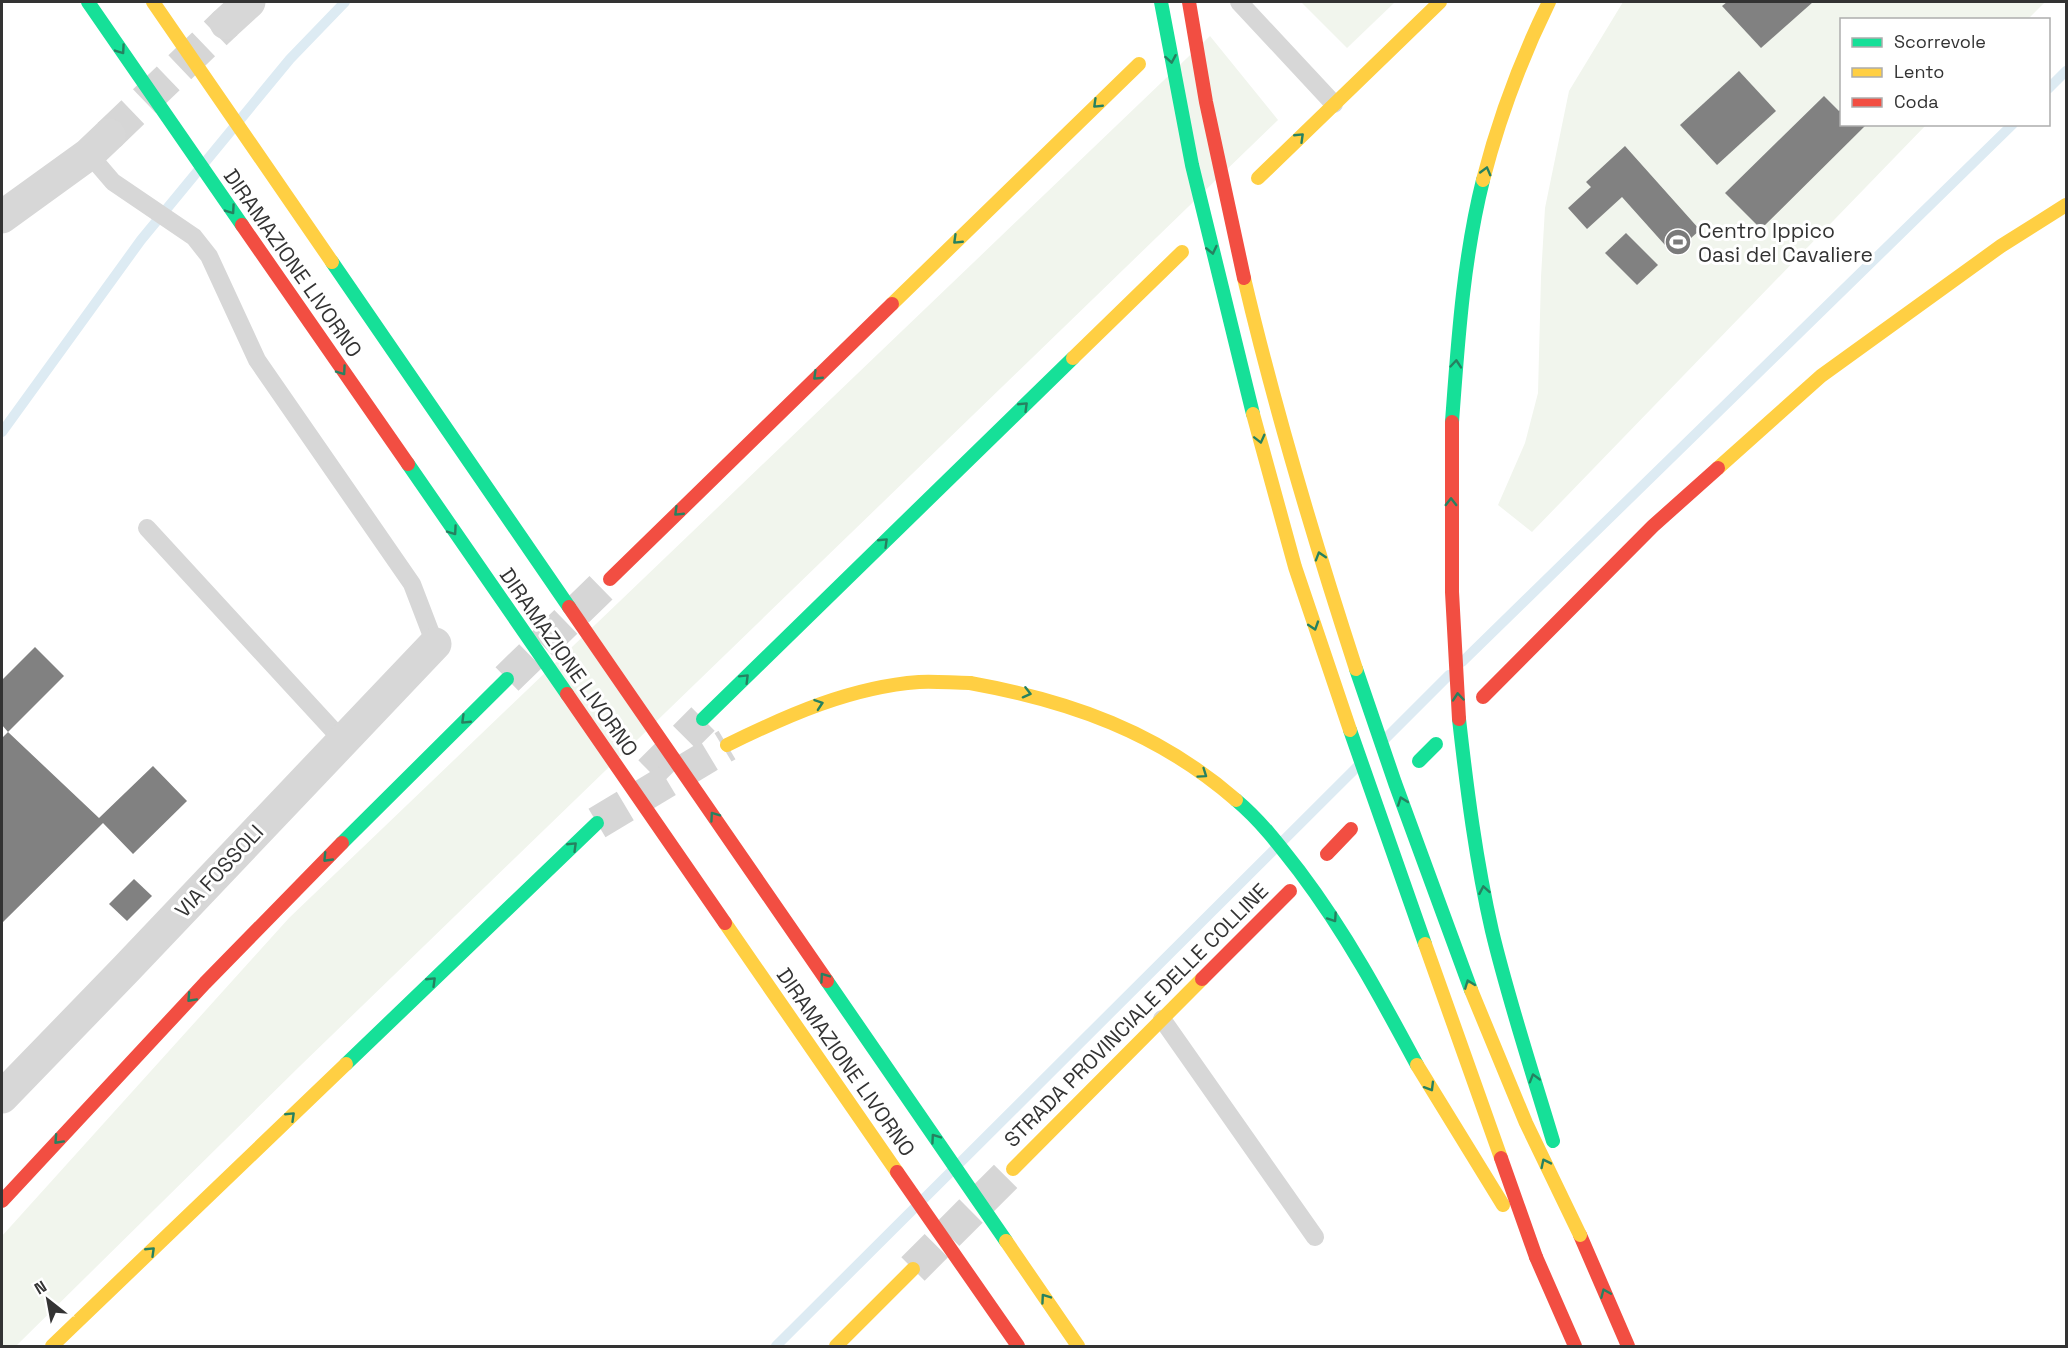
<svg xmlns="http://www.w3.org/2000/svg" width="2068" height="1348" viewBox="0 0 2068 1348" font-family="'Space Grotesk',sans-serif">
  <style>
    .green { fill: #f1f5ed }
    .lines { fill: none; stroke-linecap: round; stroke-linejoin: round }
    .stream { stroke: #ddebf3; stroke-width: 10 }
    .building { fill: #818181 }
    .street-tunnel { stroke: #d6d6d6; stroke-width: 33; stroke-dasharray: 33 16; stroke-linecap: butt }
    .secondary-tunnel { stroke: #d6d6d6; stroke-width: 33; stroke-dasharray: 33 16; stroke-linecap: butt }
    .highway-tunnel { stroke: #d6d6d6; stroke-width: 33; stroke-dasharray: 33 16; stroke-linecap: butt }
    .lane { stroke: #d7d7d7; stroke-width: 18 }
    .street { stroke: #d7d7d7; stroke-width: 33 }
    .fast { stroke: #16e098; stroke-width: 14 }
    .slow { stroke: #ffcf43; stroke-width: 14 }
    .jam { stroke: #f24e42; stroke-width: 14 }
    .fast-bridge { stroke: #16e098; stroke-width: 14 }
    .slow-bridge { stroke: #ffcf43; stroke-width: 14 }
    .jam-bridge { stroke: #f24e42; stroke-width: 14 }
    .oneway { stroke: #268160 }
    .labels { text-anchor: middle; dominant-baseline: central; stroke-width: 6; stroke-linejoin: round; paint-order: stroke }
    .poi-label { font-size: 21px; fill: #333; stroke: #fff; text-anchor: start }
    .street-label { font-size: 21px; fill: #333; stroke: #fff }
  </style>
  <rect width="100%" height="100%" fill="#fff"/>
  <g class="green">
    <path d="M1301,2H1395L1347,48Z"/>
    <path d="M1623,2H2045L2028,19L1842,20V124L1926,125L1532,532L1498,505L1525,443L1538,393L1541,277L1545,208L1569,91Z"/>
    <path d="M1210,36L1278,120L300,1066L16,1346H2V1236L289,918Z"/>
  </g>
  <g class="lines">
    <g class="stream">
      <path d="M2048,89L2066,71"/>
      <path d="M2,432L141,240L290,59L345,2"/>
      <path d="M1462,662L2013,124"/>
      <path d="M1386,738L1449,675"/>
      <path d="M776,1346L1358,766"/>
    </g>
  </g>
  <g class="building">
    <path d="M1727,2H1813L1761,48L1722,6Z"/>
    <path d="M1739,71L1776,111L1717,165L1680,125Z"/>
    <path d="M1824,96L1839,111L1842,109V124H1867L1761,229L1725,193Z"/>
    <path d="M1625,146L1700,230L1673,254L1622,197L1587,229L1568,208L1591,187L1586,182Z"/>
    <path d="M1626,233L1658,265L1637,285L1605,253Z"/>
    <path d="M35,647L64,676L8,732L2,725V680Z"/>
    <path d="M8,732L99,818L153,766L187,801L133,854L103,823L2,923V738Z"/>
    <path d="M134,879L152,896L127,921L109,904Z"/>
  </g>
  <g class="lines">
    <path class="street-tunnel" d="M109,135L226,23"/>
    <path class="secondary-tunnel" d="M913,1269L1013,1169"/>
    <g class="highway-tunnel">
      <path d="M507,679L610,579"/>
      <path d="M650,772L703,719"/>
      <path d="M597,823L727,745"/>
    </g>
    <g class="lane">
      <path d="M1239,2L1334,104"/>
      <path d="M89,154L113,182L194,237L209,256L257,360L412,584L435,644"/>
      <path d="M147,528L343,741"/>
      <path d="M1162,1019L1315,1237"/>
    </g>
    <g class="street">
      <path d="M226,23L249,2"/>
      <path d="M2,217L89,154L109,135"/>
      <path d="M2,1097L126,969L435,644"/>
    </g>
    <g class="fast">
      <path d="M1452,422C1458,341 1463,260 1483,180"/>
      <path d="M703,719L1073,358"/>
      <path d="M1419,761L1436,744"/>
      <path d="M342,843L507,679"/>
      <path d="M346,1064L597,823"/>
    </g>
    <g class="slow">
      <path d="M1258,178L1440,2"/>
      <path d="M1483,180C1499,118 1521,59 1549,2"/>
      <path d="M892,304L1139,64"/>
      <path d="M1073,358L1182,252"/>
      <path d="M1718,468L1821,376L2001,246L2066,205"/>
      <path d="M727,745C788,715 851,687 919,682C936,681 953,683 970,683"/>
      <path d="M1013,1169L1202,979"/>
      <path d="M52,1346L346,1064"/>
      <path d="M836,1346L913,1269"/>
    </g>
    <g class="jam">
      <path d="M610,579L892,304"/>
      <path d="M1483,697L1653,526L1718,468"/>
      <path d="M1327,854L1351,829"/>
      <path d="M1202,979L1290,891"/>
      <path d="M2,1201L205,983L342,843"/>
      <path d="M1580,1235L1628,1346"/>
      <path d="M1536,1257L1575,1346"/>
    </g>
    <g class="fast-bridge">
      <path d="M88,2L242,225"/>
      <path d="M1161,2L1192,165L1253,414"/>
      <path d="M332,262L569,607"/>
      <path d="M408,464L567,694"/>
      <path d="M1356,669L1395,783L1471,990"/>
      <path d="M1459,719C1467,790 1476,861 1492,931C1509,1002 1532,1071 1553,1141"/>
      <path d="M1350,730L1425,944"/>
      <path d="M1236,800C1261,821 1280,846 1300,872C1346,933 1381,998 1417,1065"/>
      <path d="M827,981L1006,1241"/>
    </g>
    <g class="slow-bridge">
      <path d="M153,2L332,262"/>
      <path d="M1244,278C1275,410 1314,540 1356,669"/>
      <path d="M1253,414L1295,567L1350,730"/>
      <path d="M970,683C1070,701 1158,732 1236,800"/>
      <path d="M725,923L897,1172"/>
      <path d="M1425,944L1501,1158"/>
      <path d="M1471,990L1526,1123L1580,1235"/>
      <path d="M1417,1065L1503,1205"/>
      <path d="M1006,1241L1078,1346"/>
    </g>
    <g class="jam-bridge">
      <path d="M1189,2L1206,102L1244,278"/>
      <path d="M242,225L408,464"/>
      <path d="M1452,422V592L1459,719"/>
      <path d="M569,607L827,981"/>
      <path d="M567,694L725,923"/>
      <path d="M1501,1158L1536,1257"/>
      <path d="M897,1172L1018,1346"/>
    </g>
  </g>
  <defs><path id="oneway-chevron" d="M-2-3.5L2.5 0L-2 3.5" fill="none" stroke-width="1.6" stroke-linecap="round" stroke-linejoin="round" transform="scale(1.5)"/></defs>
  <g class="oneway">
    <use href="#oneway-chevron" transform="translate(121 50) rotate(55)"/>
    <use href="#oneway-chevron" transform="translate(1171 59) rotate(80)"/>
    <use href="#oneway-chevron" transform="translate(1097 104) rotate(136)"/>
    <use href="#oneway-chevron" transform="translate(1300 137) rotate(-44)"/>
    <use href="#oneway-chevron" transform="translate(1486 171) rotate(-75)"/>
    <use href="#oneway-chevron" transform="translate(231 210) rotate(55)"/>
    <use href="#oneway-chevron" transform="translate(957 240) rotate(136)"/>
    <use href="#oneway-chevron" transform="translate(1212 250) rotate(77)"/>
    <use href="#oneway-chevron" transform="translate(1456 364) rotate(-85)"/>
    <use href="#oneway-chevron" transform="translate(342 371) rotate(55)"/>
    <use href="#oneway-chevron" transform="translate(817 376) rotate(136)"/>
    <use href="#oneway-chevron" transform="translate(1024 406) rotate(-44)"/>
    <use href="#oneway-chevron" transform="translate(1260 439) rotate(76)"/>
    <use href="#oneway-chevron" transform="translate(1451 502) rotate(-90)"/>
    <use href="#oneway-chevron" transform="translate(678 512) rotate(136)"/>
    <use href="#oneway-chevron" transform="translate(453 531) rotate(55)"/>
    <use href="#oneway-chevron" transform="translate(884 542) rotate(-44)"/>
    <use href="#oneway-chevron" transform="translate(1320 556) rotate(-107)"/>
    <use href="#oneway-chevron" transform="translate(1314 626) rotate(72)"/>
    <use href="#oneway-chevron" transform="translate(745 678) rotate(-45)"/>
    <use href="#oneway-chevron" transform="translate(1027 693) rotate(14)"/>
    <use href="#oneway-chevron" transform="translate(1458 697) rotate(-95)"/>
    <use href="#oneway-chevron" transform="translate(819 704) rotate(-19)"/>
    <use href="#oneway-chevron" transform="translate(465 720) rotate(136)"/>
    <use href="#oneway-chevron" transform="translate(1203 774) rotate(35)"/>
    <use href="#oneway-chevron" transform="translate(1402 801) rotate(-110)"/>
    <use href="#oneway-chevron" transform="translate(714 816) rotate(-125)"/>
    <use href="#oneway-chevron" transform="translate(573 846) rotate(-44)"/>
    <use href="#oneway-chevron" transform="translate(327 858) rotate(134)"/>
    <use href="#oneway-chevron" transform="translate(1484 890) rotate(-100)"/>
    <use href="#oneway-chevron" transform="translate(1333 918) rotate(56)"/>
    <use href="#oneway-chevron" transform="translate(824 977) rotate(-125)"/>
    <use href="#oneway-chevron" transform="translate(432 981) rotate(-44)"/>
    <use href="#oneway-chevron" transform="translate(1469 984) rotate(-111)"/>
    <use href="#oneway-chevron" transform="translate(191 998) rotate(133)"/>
    <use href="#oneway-chevron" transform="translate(1534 1078) rotate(-106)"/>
    <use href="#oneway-chevron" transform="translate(1430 1087) rotate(59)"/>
    <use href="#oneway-chevron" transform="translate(291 1116) rotate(-44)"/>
    <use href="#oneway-chevron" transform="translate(935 1138) rotate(-125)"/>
    <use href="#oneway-chevron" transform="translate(58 1140) rotate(133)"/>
    <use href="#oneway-chevron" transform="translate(1545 1163) rotate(-116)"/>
    <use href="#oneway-chevron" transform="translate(151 1251) rotate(-44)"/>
    <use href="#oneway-chevron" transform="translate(1605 1293) rotate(-113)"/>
    <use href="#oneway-chevron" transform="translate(1045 1298) rotate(-125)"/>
  </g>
  <defs>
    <symbol id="stadium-disc" viewBox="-11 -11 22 22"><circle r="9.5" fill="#7a7a7a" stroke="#fff"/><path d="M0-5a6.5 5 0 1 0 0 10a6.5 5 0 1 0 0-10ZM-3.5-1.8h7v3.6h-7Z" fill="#fff"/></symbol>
  </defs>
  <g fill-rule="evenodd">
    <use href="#stadium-disc" x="1663" y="227" width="30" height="30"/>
  </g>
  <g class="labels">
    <g class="poi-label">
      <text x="1698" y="230">Centro Ippico<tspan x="1698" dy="24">Oasi del Cavaliere</tspan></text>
    </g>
    <g class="street-label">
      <text transform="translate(293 263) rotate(55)">DIRAMAZIONE LIVORNO</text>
      <text transform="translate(569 662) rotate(55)">DIRAMAZIONE LIVORNO</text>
      <text transform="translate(219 871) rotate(-47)">VIA FOSSOLI</text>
      <text transform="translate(1136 1015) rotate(-45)">STRADA PROVINCIALE DELLE COLLINE</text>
      <text transform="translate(846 1062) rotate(55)">DIRAMAZIONE LIVORNO</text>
    </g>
  </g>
  <rect width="2068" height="1348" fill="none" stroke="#333333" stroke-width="6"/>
  <rect x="1840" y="18" width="210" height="108" fill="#ffffff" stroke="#adadad" stroke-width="1.5"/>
  <rect x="1852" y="38" width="30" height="9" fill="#16e098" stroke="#adadad" stroke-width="1.5"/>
  <text x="1894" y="48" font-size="18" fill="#333333">Scorrevole</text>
  <rect x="1852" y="68" width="30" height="9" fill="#ffcf43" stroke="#adadad" stroke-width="1.5"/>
  <text x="1894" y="78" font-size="18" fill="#333333">Lento</text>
  <rect x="1852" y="98" width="30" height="9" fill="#f24e42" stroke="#adadad" stroke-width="1.5"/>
  <text x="1894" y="108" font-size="18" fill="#333333">Coda</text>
  <g transform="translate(48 1300) rotate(329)" stroke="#ffffff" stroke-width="4.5" paint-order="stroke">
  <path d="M0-4.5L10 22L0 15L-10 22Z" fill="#333333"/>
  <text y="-9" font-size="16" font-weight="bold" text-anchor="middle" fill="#333333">N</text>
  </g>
</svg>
